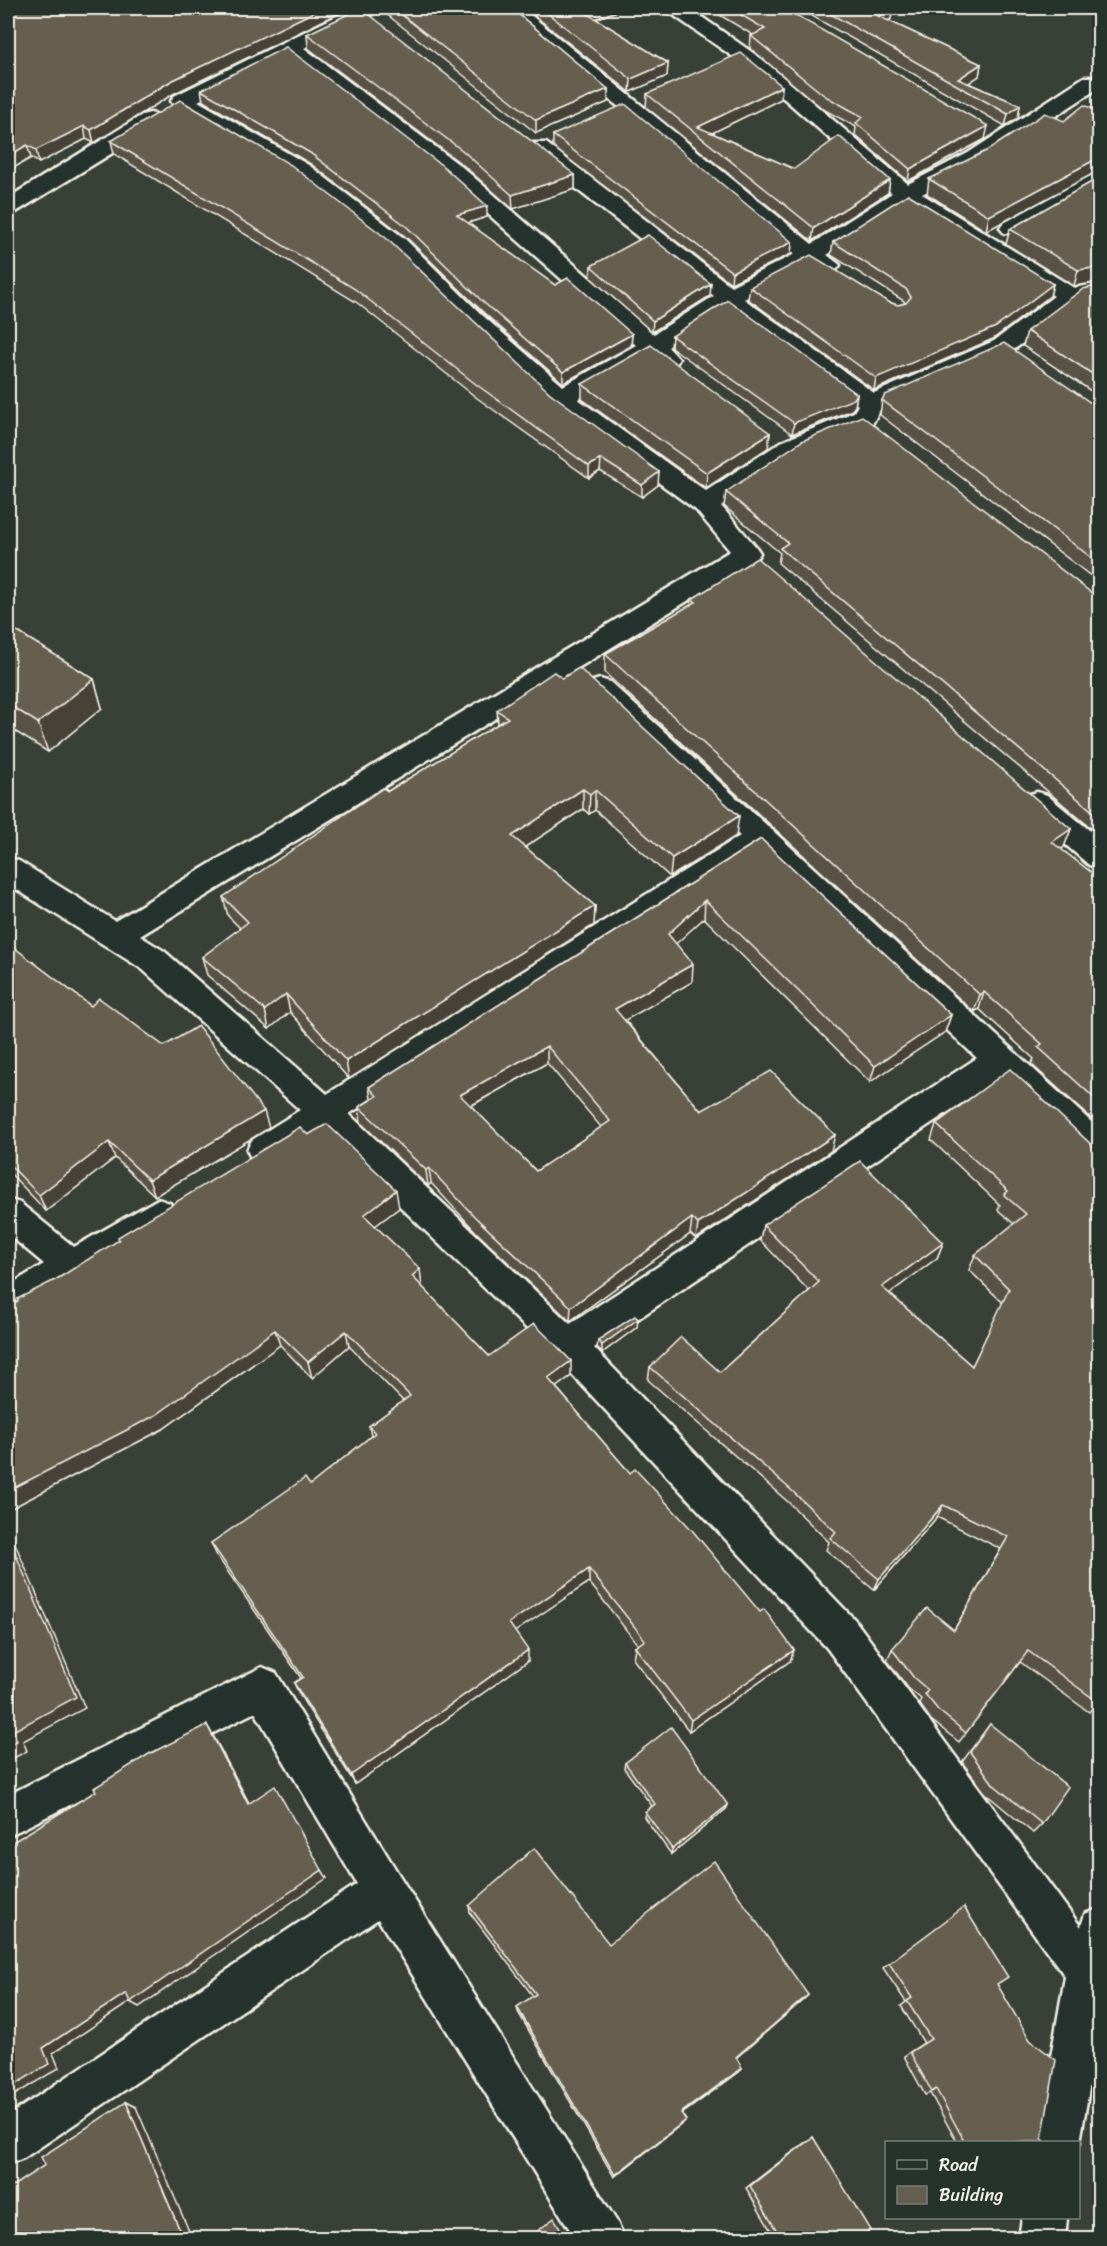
<svg xmlns="http://www.w3.org/2000/svg" width="1107" height="2246" viewBox="0 0 1107 2246" font-family="Sriracha,sans-serif">
  <style>
    .lines { fill: none; stroke-linecap: round; stroke-linejoin: round }
    .minor-casing { stroke: #f4f1e8; stroke-width: 5 }
    .tertiary-casing { stroke: #f4f1e8; stroke-width: 5 }
    .minor { fill: #26332d; fill-rule: evenodd }
    .tertiary { fill: #26332d; fill-rule: evenodd }
    .wall { fill: #585144; stroke: #f4f1e8; stroke-width: 1.5; fill-rule: evenodd }
    .shaded-wall { fill: #474237; stroke: #f4f1e8; stroke-width: 1.5 }
    .building { fill: #665e4f; stroke: #f4f1e8; stroke-width: 1.5; fill-rule: evenodd }
  </style>
  <rect width="100%" height="100%" fill="#394037"/>
  <filter id="ink" filterUnits="userSpaceOnUse"><feTurbulence type="fractalNoise" baseFrequency=".0167" numOctaves="2"/><feDisplacementMap in="SourceGraphic" scale="12" xChannelSelector="R" yChannelSelector="G"/><feConvolveMatrix kernelMatrix="1 2 1 2 8 2 1 2 1" color-interpolation-filters="sRGB"/></filter>
  <g filter="url(#ink)">
    <g class="lines">
      <defs>
        <g id="minor">
          <path d="M353,8H378L375,12L304,48L462,167L654,334L714,296L530,153L527,148L530,143H546L731,286L795,254L500,8H522L812,244L892,193L749,68L669,12L666,8H689L763,60L908,184L968,153L1084,77H1100V87L984,163L922,194L1074,288L1100,283V297L1078,302L1012,351L881,408L872,424L799,454L721,506L756,547L760,553L756,559L140,936L164,951L327,1094L740,836L590,696L586,689L590,682L600,679L610,682L1100,1130V1165L1088,1161L999,1078L594,1348L855,1620L1100,1953V1998L1072,1986L827,1648L555,1356L322,1131C302,1143 276,1169 252,1160L247,1150L252,1140L300,1110L142,969L8,884V857L19,861L115,921L730,551L696,510L552,404L466,325L389,249L294,176L174,106L171,101L174,96ZM288,56L446,177L636,345L563,386L482,315L405,239L310,166L198,101ZM906,204L1054,296L994,341L874,393L744,299L810,264L828,272L836,270L840,265L827,255ZM727,309L858,405L854,412L781,442L706,491L578,399L651,358C659,365 664,367 676,364L679,359L668,347ZM759,854L977,1058L570,1324L349,1114Z"/>
          <path d="M150,113L158,115L161,120L158,125L16,212L8,214V198L142,115Z"/>
          <path d="M1100,170V187L1020,233H1004L1000,228L1004,223Z"/>
          <path d="M1037,792L1047,795L1100,839V868L1089,865L1027,811L1022,803L1027,795Z"/>
          <path d="M8,1199L20,1203L74,1247L158,1199L170,1203L175,1214L170,1225L20,1315L8,1320V1286L44,1264L8,1234Z"/>
          <path d="M262,1667L276,1673L399,1875L617,2222L624,2238H575L378,1919L24,2158L8,2164V2116L357,1884L255,1712L8,1836V1795Z"/>
        </g>
        <g id="tertiary">
          <path d="M1100,1908V2024L1080,2142L1078,2146V2142H1036L1066,1971L1085,1914Z"/>
          <path d="M1022,2218H1067L1065,2238H1019Z"/>
        </g>
      </defs>
      <use href="#minor" class="minor-casing"/>
      <use href="#tertiary" class="tertiary-casing"/>
      <use href="#minor" class="minor"/>
      <use href="#tertiary" class="tertiary"/>
    </g>
    <g class="wall">
      <path d="M8,8L173,94L94,143L86,139L39,163L31,158L8,171Z"/>
      <path d="M380,8H511L608,89V102L536,133L380,9Z"/>
      <path d="M525,8H625L596,19L668,63L667,76L630,92Z"/>
      <path d="M708,8H893L891,19L889,21L981,64L979,76L968,83L1020,105L1018,118L1005,126L807,13H792L985,139L908,181L855,135L856,127L823,109L750,48L751,36L753,35Z"/>
      <path d="M307,34L575,175V189L513,209L463,165L308,48Z"/>
      <path d="M782,86L781,99L712,133L794,169L890,180L888,193L812,241L646,107L647,94Z"/>
      <path d="M201,90L487,217L468,223L555,285L632,334L631,346L563,383L484,313L406,237L311,164L203,101Z"/>
      <path d="M1100,112V170L986,231L927,194L929,179L1064,121Z"/>
      <path d="M553,135L792,242L791,254L731,283L553,147Z"/>
      <path d="M111,141L550,393L658,485L642,497L600,471L589,478L477,398L356,302L114,154Z"/>
      <path d="M1100,177V282L1074,286L1006,244L1010,229Z"/>
      <path d="M833,242L1053,284L1050,296L993,339L874,390L748,299L750,287L888,302L898,305L905,303L904,301L831,255Z"/>
      <path d="M591,266L710,296L652,332L590,277Z"/>
      <path d="M1100,285V397L1023,346L1027,331Z"/>
      <path d="M672,336L857,394L855,406L852,410L792,434L671,347Z"/>
      <path d="M582,384L770,433L768,448L706,488L582,399Z"/>
      <path d="M882,400L1100,406V583L880,415Z"/>
      <path d="M726,492L1093,594L1100,822L1091,828L778,563L780,553L724,506Z"/>
      <path d="M692,599L1071,829L1064,847L1061,849L1100,879V1126L1031,1064L1034,1059L979,1009L974,1012L605,673V654L691,605Z"/>
      <path d="M8,626L94,679L102,708L48,752L8,727Z"/>
      <path d="M497,710L736,836L670,877L595,810L589,814L583,809L525,847L595,906L594,925L349,1079L290,1012L269,1029L207,975L202,957L240,928L228,916L223,897L388,791L498,724Z"/>
      <path d="M761,839L951,1015L945,1032L870,1082L704,918L676,943L692,982L625,1020L701,1111L831,1151L696,1239L690,1234L570,1321L476,1232L431,1183L428,1186L361,1123L359,1107L371,1099L369,1087ZM547,1063L601,1127L536,1171L471,1106Z"/>
      <path d="M8,943L91,1006L269,1128L155,1196L115,1158L46,1211L8,1171Z"/>
      <path d="M936,1124L1094,1147L1098,1702L1089,1712L1020,1662L959,1742L931,1720L919,1703L921,1699L908,1688L887,1660L892,1649L954,1630L1001,1549L937,1517L874,1590L826,1550L829,1542L787,1501L648,1380L650,1367L720,1372L809,1291L760,1240L763,1225L943,1243L937,1258L889,1293L972,1366L1003,1303L969,1270L975,1255L1014,1224L998,1210L1000,1205L931,1140Z"/>
      <path d="M308,1135L399,1208L375,1226L420,1269L421,1286L489,1356L571,1376L556,1387L630,1473L794,1650L790,1661L689,1731L633,1659L635,1647L638,1645L589,1582L515,1631L528,1661L355,1784L299,1694L294,1683L301,1678L217,1556L211,1543L310,1485L371,1436L369,1426L403,1401L349,1346L312,1378L280,1345L163,1429L8,1510V1307Z"/>
      <path d="M637,1327L602,1353L597,1348L598,1340Z"/>
      <path d="M990,1724L1042,1824L1033,1833L986,1794L962,1762Z"/>
      <path d="M625,1763L728,1805L726,1809L671,1854L644,1817L645,1812L652,1806L624,1768Z"/>
      <path d="M469,1906L609,1944L808,1995L803,2000L736,2058L742,2068L739,2072L682,2114L683,2123L614,2177L518,2012L517,2007L533,1996L470,1913Z"/>
      <path d="M889,1963L997,1984L1042,2139L1046,2142H957L930,2093L925,2095L904,2056L924,2043L901,2006L906,2002L883,1968Z"/>
      <path d="M813,2137L859,2238H775L746,2188L808,2140Z"/>
    </g>
    <g class="shaded-wall">
      <path d="M322,8H349L173,94L94,143L91,130L171,81Z"/>
      <path d="M591,8H625L583,23V11Z"/>
      <path d="M893,8L891,19L876,28L878,16Z"/>
      <path d="M668,63L667,76L630,92L631,79Z"/>
      <path d="M981,64L979,76L961,88L958,79Z"/>
      <path d="M782,86L781,99L702,138L698,127Z"/>
      <path d="M608,89V102L536,133V120Z"/>
      <path d="M1020,105L1018,118L1005,126L1008,114Z"/>
      <path d="M84,126L86,139L39,163L36,150Z"/>
      <path d="M988,126L985,139L908,181L910,169Z"/>
      <path d="M27,145L31,158L8,171V156Z"/>
      <path d="M1100,157V170L986,231L989,216Z"/>
      <path d="M575,175V189L513,209L512,195Z"/>
      <path d="M890,180L888,193L812,241L814,228Z"/>
      <path d="M487,206V217L458,226L457,215Z"/>
      <path d="M792,242L791,254L731,283L732,272Z"/>
      <path d="M1100,267V282L1074,286L1078,270Z"/>
      <path d="M711,284L710,296L652,332L653,321Z"/>
      <path d="M1053,284L1050,296L993,339L874,390L876,378Z"/>
      <path d="M632,334L631,346L563,383V372Z"/>
      <path d="M857,394L855,406L852,410L792,434L794,423Z"/>
      <path d="M770,433L768,448L706,488L707,473Z"/>
      <path d="M601,459L600,471L589,478V466Z"/>
      <path d="M659,472L658,485L642,497V485Z"/>
      <path d="M94,679L102,708L48,752L38,723Z"/>
      <path d="M583,789V809L513,855L512,836Z"/>
      <path d="M595,790V810L589,814L590,794Z"/>
      <path d="M1100,812V822L1091,828L1096,814Z"/>
      <path d="M739,816L736,836L670,877L672,858Z"/>
      <path d="M1071,829L1064,847L1046,860L1052,842Z"/>
      <path d="M705,900L704,918L667,952L668,934Z"/>
      <path d="M595,906L594,925L349,1079L346,1061Z"/>
      <path d="M693,964L692,982L615,1026V1009Z"/>
      <path d="M984,992L979,1009L974,1012L980,995Z"/>
      <path d="M286,994L290,1012L269,1029L265,1010Z"/>
      <path d="M951,1015L945,1032L870,1082L875,1066Z"/>
      <path d="M547,1046V1063L461,1111L460,1095Z"/>
      <path d="M264,1111L269,1128L155,1196L149,1180Z"/>
      <path d="M835,1135L831,1151L696,1239L698,1224Z"/>
      <path d="M109,1142L115,1158L46,1211L39,1195Z"/>
      <path d="M429,1168L431,1183L428,1186L426,1170Z"/>
      <path d="M396,1190L399,1208L367,1232L364,1215Z"/>
      <path d="M692,1218L690,1234L570,1321L571,1307Z"/>
      <path d="M943,1243L937,1258L878,1302L882,1287Z"/>
      <path d="M420,1269L422,1286L414,1292L412,1276Z"/>
      <path d="M638,1319L637,1327L602,1353V1345Z"/>
      <path d="M275,1330L280,1345L163,1429L8,1510V1491Z"/>
      <path d="M346,1331L349,1346L312,1378L308,1362Z"/>
      <path d="M571,1361V1376L548,1393V1378Z"/>
      <path d="M943,1505L937,1517L874,1590L879,1579Z"/>
      <path d="M8,1527L85,1708L23,1741L27,1751L8,1761Z"/>
      <path d="M589,1569V1582L510,1635L509,1623Z"/>
      <path d="M528,1650V1661L355,1784L351,1775Z"/>
      <path d="M794,1650L790,1661L689,1731L691,1720Z"/>
      <path d="M207,1725L213,1735L254,1812L248,1804Z"/>
      <path d="M728,1805L726,1809L671,1854L672,1849Z"/>
      <path d="M322,1870L327,1878L139,2007L130,2002L53,2053L59,2068L8,2099V2089L43,2048L126,1993Z"/>
      <path d="M808,1995L803,2000L732,2061L736,2057Z"/>
      <path d="M742,2068L739,2072L679,2116L681,2113Z"/>
      <path d="M126,2102L136,2107L192,2238H183Z"/>
      <path d="M686,2120L683,2123L614,2177L615,2175Z"/>
    </g>
    <g class="building">
      <path d="M8,8H322L171,81L91,130L84,126L36,150L27,145L8,156V107L12,104L8,102Z"/>
      <path d="M361,8L575,175L512,195L463,151L307,34Z"/>
      <path d="M393,8H511L608,89L536,120Z"/>
      <path d="M541,8H591L583,11L668,63L631,79Z"/>
      <path d="M729,8H790L792,13L988,126L910,169L856,123L863,117L825,96L751,36L765,29Z"/>
      <path d="M820,8H892L878,16L981,64L958,79L1020,105L1008,114Z"/>
      <path d="M286,47L444,167L487,206L457,215L555,285L568,278L632,334L563,372L483,302L406,226L310,153L201,90Z"/>
      <path d="M741,53L782,86L698,127L794,169L839,136L890,180L814,228L647,94Z"/>
      <path d="M180,100L291,165L386,238L550,393L659,472L642,485L601,459L589,466L477,385L355,289L111,141Z"/>
      <path d="M625,104L792,242L732,272L553,135Z"/>
      <path d="M1084,105L1100,112V157L989,216L929,179L988,150L1045,113L1064,121Z"/>
      <path d="M1100,177V267L1078,270L1010,229Z"/>
      <path d="M908,194L1053,284L996,327L876,378L750,287L811,255L888,302L898,305L906,303L911,297L906,289L833,242Z"/>
      <path d="M648,235L711,284L653,321L591,266Z"/>
      <path d="M1100,285V379L1027,331L1083,289Z"/>
      <path d="M728,300L857,394L854,399L794,423L672,336Z"/>
      <path d="M1004,343L1094,405L1100,406V564L882,400L885,395Z"/>
      <path d="M651,345L770,433L707,473L582,384Z"/>
      <path d="M862,416L1093,594L1100,595V812L1096,814L780,548L788,543L726,492L802,441Z"/>
      <path d="M757,558L1071,829L1052,842L1100,879V1103L1038,1047L1042,1044L984,992L980,995L605,654L696,602L692,599Z"/>
      <path d="M8,626L94,679L38,723L8,704Z"/>
      <path d="M579,668L739,816L672,858L595,790L590,794L583,789L512,836L595,906L346,1061L286,994L265,1010L202,957L248,922L223,897L383,788L388,791L508,718L497,710L554,672L562,678Z"/>
      <path d="M761,839L951,1015L875,1066L705,900L668,934L693,964L615,1009L701,1111L771,1071L835,1135L698,1224L692,1218L571,1307L475,1217L429,1168L426,1170L359,1107L377,1096L369,1087ZM547,1046L610,1121L536,1171L460,1095Z"/>
      <path d="M8,943L91,1006L99,998L164,1046L198,1026L264,1111L149,1180L109,1142L39,1195L8,1163Z"/>
      <path d="M1010,1069L1094,1147L1100,1149V1699L1098,1702L1028,1651L966,1733L938,1710L925,1694L928,1690L914,1678L892,1649L927,1608L954,1630L1008,1537L943,1505L879,1579L830,1538L836,1532L790,1489L650,1367L681,1337L720,1372L819,1282L763,1225L860,1161L943,1243L882,1287L972,1366L1009,1289L975,1255L1026,1214L1004,1195L1008,1191L936,1124Z"/>
      <path d="M327,1124L396,1190L364,1215L420,1269L412,1276L489,1356L534,1324L553,1342L571,1361L548,1378L630,1473L635,1469L692,1530L760,1612L764,1609L794,1650L691,1720L635,1647L645,1640L589,1569L509,1623L528,1650L351,1775L294,1683L303,1677L211,1543L305,1478L310,1485L375,1433L369,1426L410,1396L346,1331L308,1362L275,1330L156,1415L8,1491V1307L18,1301L17,1299L57,1279L119,1240L118,1237L300,1127L308,1135Z"/>
      <path d="M635,1316L638,1319L602,1345L598,1340Z"/>
      <path d="M8,1536L76,1697L13,1731L17,1741L8,1746Z"/>
      <path d="M990,1724L1068,1787L1042,1824L994,1785L970,1752Z"/>
      <path d="M207,1725L248,1804L275,1786L322,1870L130,2002L126,1993L43,2048L49,2064L8,2089V1845L96,1791L94,1788L149,1754Z"/>
      <path d="M671,1727L728,1805L672,1849L645,1812L655,1804L625,1763Z"/>
      <path d="M534,1848L609,1944L714,1861L808,1995L736,2057L742,2068L681,2113L686,2120L615,2175L517,2007L536,1994L469,1906Z"/>
      <path d="M964,1907L1008,1977L997,1984L1030,2040L1056,2060L1042,2139L1046,2142H965L936,2089L932,2092L910,2052L931,2039L907,2001L912,1998L889,1963Z"/>
      <path d="M126,2102L183,2238H8V2189L45,2165L41,2157Z"/>
      <path d="M813,2137L870,2230L859,2238H781L750,2186Z"/>
      <path d="M554,2218L566,2238H529Z"/>
    </g>
  </g>
  <rect width="1107" height="2246" fill="none" stroke="#26332d" stroke-width="30"/>
  <rect x="15" y="15" width="1077" height="2216" fill="none" stroke="#f4f1e8" stroke-width="2" filter="url(#ink)"/>
  <rect x="885" y="2141" width="195" height="78" fill="#26332d" stroke="#787f78" stroke-width="1.5"/>
  <rect x="897" y="2160" width="30" height="9" fill="#26332d" stroke="#787f78" stroke-width="1.5"/>
  <text x="939" y="2171" font-size="18" fill="#f4f1e8">Road</text>
  <rect x="897" y="2186" width="30" height="18" fill="#665e4f" stroke="#787f78" stroke-width="1.5"/>
  <text x="939" y="2201" font-size="18" fill="#f4f1e8">Building</text>
</svg>
